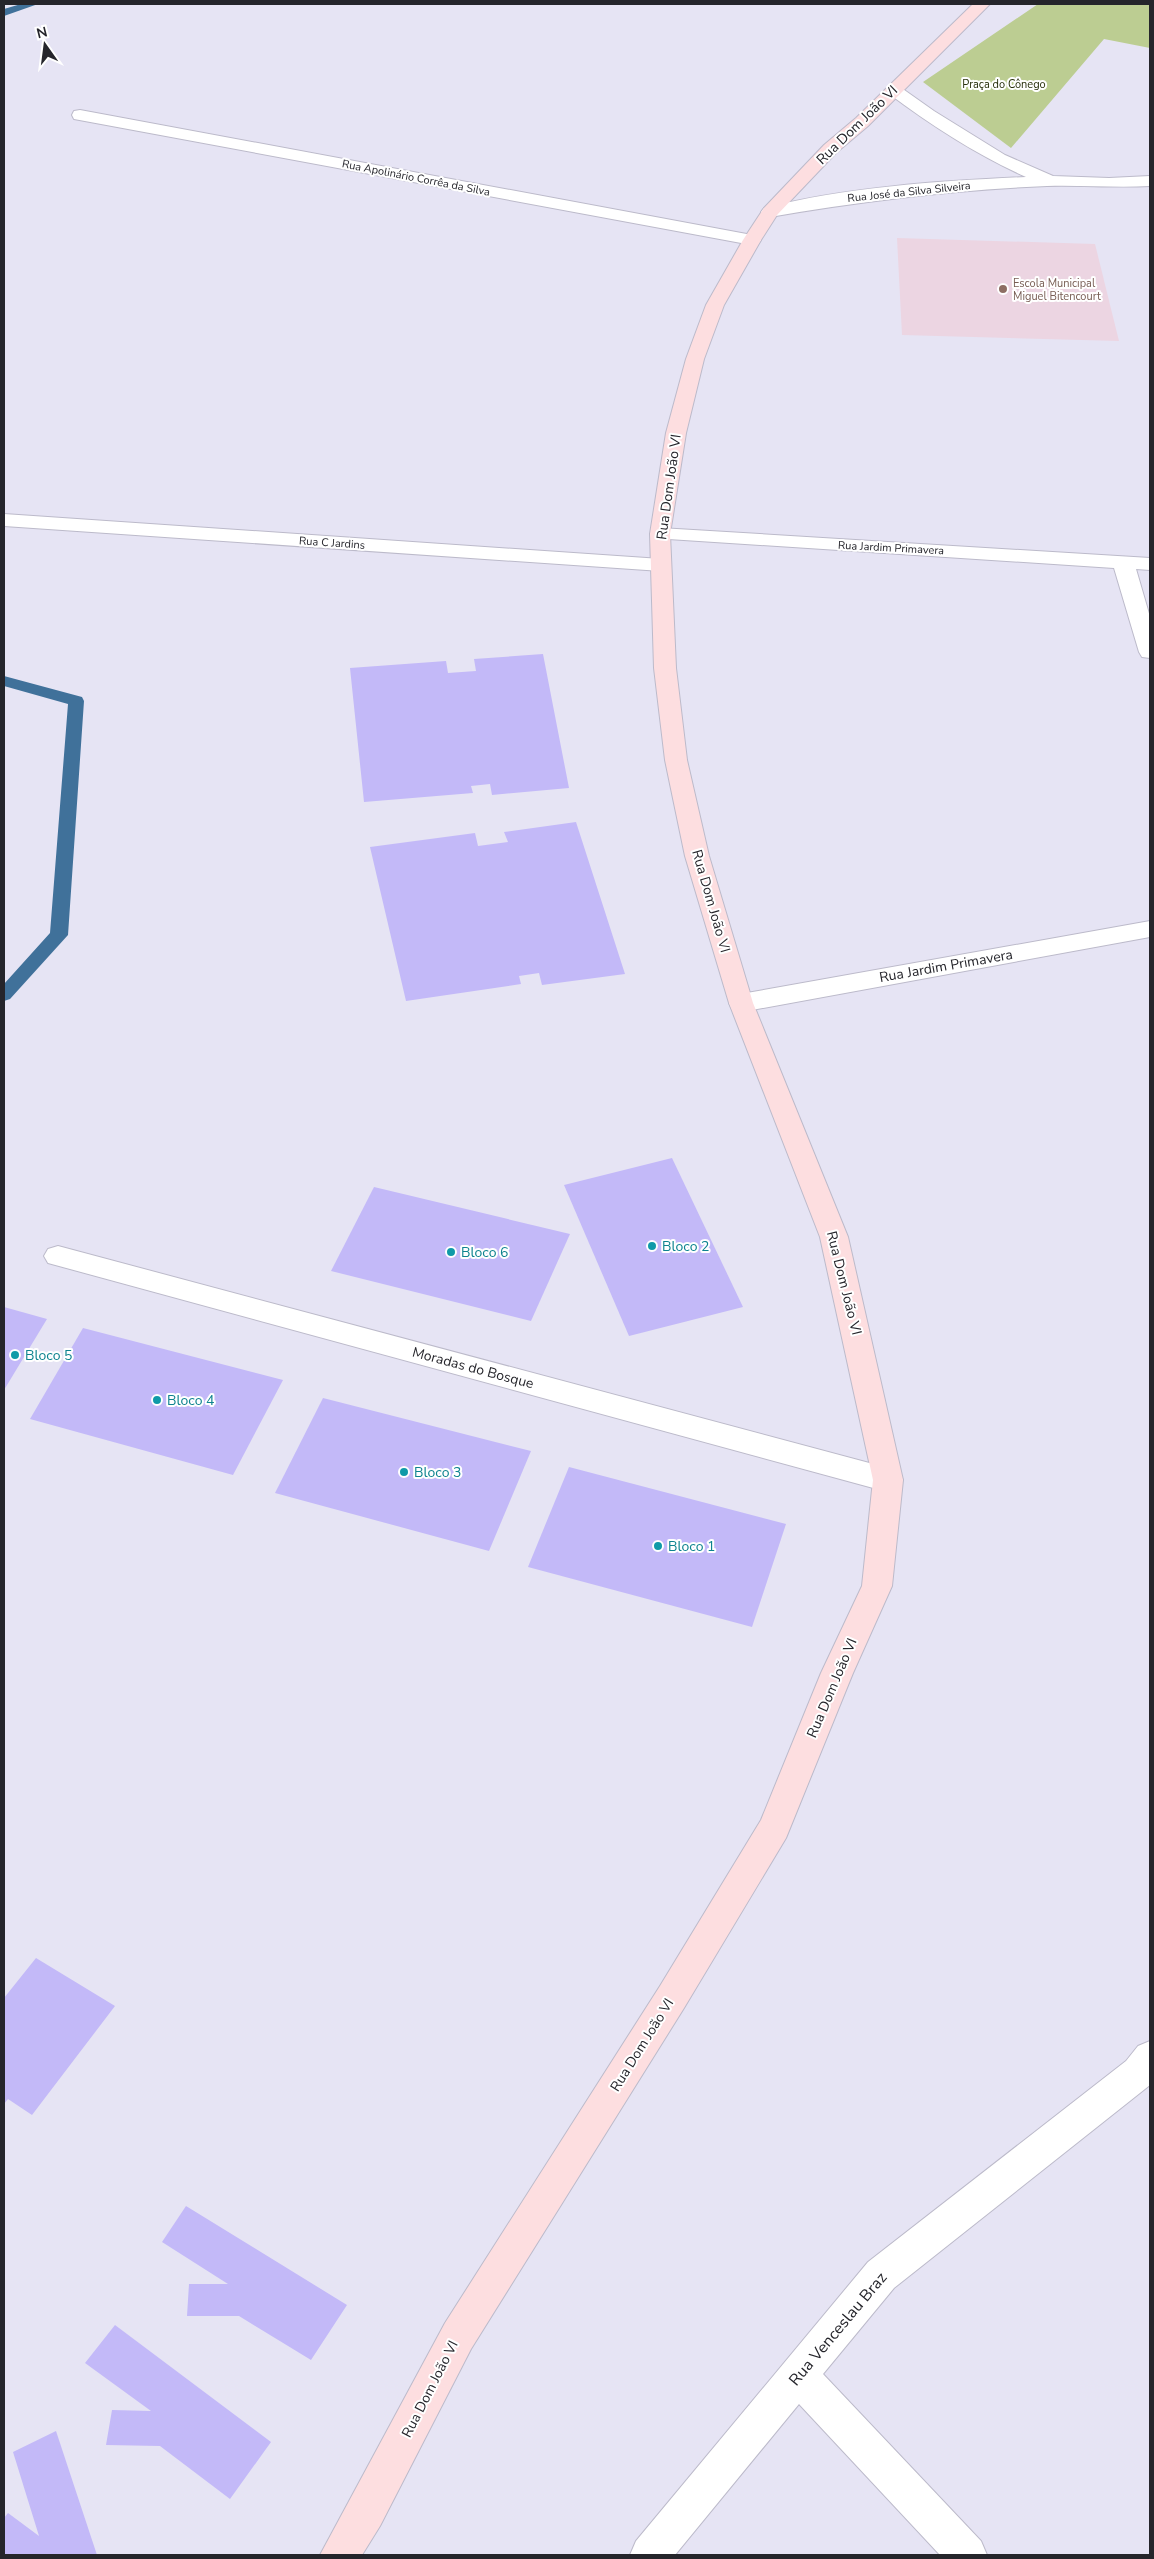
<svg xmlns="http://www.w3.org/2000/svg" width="1154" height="2559" viewBox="0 0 1154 2559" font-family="'Nunito Sans',sans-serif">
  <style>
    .education { fill: #ecd5e2 }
    .green { fill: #bccd92 }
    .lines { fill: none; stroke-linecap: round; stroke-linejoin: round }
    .stream { fill: #40719a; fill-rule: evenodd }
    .building { fill: #c3b9f8 }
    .minor-casing { stroke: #bcbaca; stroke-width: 2 }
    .tertiary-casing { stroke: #bcbaca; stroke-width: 2 }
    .secondary-casing { stroke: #bcbaca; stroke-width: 2 }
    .minor { fill: #fff; fill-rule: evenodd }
    .tertiary { fill: #fff; fill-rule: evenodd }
    .secondary { fill: #fddee0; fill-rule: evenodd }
    .education-dot { fill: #8d6e63; stroke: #fff; stroke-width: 2 }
    .culture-dot { fill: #0f9aa8; stroke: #fff; stroke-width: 2 }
    .labels { text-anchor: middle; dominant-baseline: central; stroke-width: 4; stroke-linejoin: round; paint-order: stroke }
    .far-park-label { font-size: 11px; fill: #272f0b; stroke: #fff }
    .far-street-label { font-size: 11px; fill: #25252b; stroke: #fff }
    .far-education-label { font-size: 11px; fill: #785e54; stroke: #fff; text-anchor: start }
    .street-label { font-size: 14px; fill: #25252b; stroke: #fff }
    .culture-label { font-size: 14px; fill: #0d838f; stroke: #fff; text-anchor: start }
    .near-street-label { font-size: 16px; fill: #25252b; stroke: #fff }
  </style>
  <rect width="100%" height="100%" fill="#e6e4f4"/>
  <path class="education" d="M897,238L1095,244L1119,341L902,335Z"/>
  <path class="green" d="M1038,4H1150V48L1104,39L1011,148L923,82Z"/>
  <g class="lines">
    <g class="stream">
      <path d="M21,4H38L4,16V9Z"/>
      <path d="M4,676L82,697L84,701L68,935L10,999L4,1001V984L50,933L68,704L4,686Z"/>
    </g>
  </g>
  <g class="building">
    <path d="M543,654L569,788L492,795L490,784L471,786L473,793L364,802L350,668L446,661L448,673L476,671L474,659Z"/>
    <path d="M576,822L625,974L542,985L539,973L519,976L521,984L406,1001L370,847L475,833L478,846L508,842L504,832Z"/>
    <path d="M672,1158L743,1307L629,1336L564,1185Z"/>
    <path d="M374,1187L570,1234L531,1321L331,1271Z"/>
    <path d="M4,1307L47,1319L4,1390Z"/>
    <path d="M83,1328L283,1380L233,1475L30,1419Z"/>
    <path d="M323,1398L531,1451L489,1551L275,1493Z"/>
    <path d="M569,1467L786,1524L752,1627L528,1567Z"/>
    <path d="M36,1958L115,2006L32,2115L8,2099L4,2104V1998Z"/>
    <path d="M186,2206L347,2305L311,2360L239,2316H187L189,2284H228L162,2242Z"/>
    <path d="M115,2325L271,2442L230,2499L160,2446L106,2445L112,2410L151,2411L85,2363Z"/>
    <path d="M56,2431L97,2555H4V2518L8,2513L39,2536L13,2452Z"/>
  </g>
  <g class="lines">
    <defs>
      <g id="minor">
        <path d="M80,110L752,235L758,236L761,240L758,244L752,245L74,119L72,115L74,111Z"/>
        <path d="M4,514L661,559L668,561L671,565L668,569L661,571L4,526Z"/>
        <path d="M660,528L1150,558V570L1136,569L1150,617V658L1142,657L1139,652L1114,568L653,538L650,534L653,530Z"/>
        <path d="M1150,921V937L741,1012L732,1009L729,1003L732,997L741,994Z"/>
        <path d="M58,1246L888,1468L898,1472L903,1480L898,1488L888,1492L48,1263L44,1256L48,1249Z"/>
        <path d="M1150,2041V2085L894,2288L823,2374L981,2541L987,2555H940L799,2404L675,2555H630L636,2541L868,2262L1126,2061L1138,2046Z"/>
      </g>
      <path id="tertiary" d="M894,85L900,87L934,111L1005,155L1053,176L1109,178L1150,176V186C1116,188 1082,185 1047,186C954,190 862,201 770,217L764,216L761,212L764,208C848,187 939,181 1026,177C977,155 932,126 888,93L886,90Z"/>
      <path id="secondary" d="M973,4H990L868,126L836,153L777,215L761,240L724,305L704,359L686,433L670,534L676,668L687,760L709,856L753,1003L848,1237L903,1480L892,1586L853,1673L786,1838L684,2008L471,2349L380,2526L362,2555H320L445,2323L660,1986L761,1820L821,1673L862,1586L873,1480L820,1237L729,1003L685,856L665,760L654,668L650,534L666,433L686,359L706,305L743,240L764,208L824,145L856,118Z"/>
    </defs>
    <use href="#minor" class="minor-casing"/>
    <use href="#tertiary" class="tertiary-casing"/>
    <use href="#secondary" class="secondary-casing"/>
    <use href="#minor" class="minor"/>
    <use href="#tertiary" class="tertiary"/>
    <use href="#secondary" class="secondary"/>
  </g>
  <circle class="education-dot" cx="1003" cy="289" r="5"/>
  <g class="culture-dot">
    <circle cx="652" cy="1246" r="5"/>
    <circle cx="451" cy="1252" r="5"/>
    <circle cx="15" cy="1355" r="5"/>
    <circle cx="157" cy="1400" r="5"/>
    <circle cx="404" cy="1472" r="5"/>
    <circle cx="658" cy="1546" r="5"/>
  </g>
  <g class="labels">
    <g class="far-park-label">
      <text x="1004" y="84">Praça do Cônego</text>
    </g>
    <g class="far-street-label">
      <text transform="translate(416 178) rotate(11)">Rua Apolinário Corrêa da Silva</text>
      <text transform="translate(909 192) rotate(-6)">Rua José da Silva Silveira</text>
      <text transform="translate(332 543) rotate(4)">Rua C Jardins</text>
      <text transform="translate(891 548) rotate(3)">Rua Jardim Primavera</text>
    </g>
    <g class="far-education-label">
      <text x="1013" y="283">Escola Municipal<tspan x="1013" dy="13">Miguel Bitencourt</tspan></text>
    </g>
    <g class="street-label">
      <text transform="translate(857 125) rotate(-44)">Rua Dom João VI</text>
      <text transform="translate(669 487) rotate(-82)">Rua Dom João VI</text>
      <text transform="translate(711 901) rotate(74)">Rua Dom João VI</text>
      <text transform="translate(946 966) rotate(-10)">Rua Jardim Primavera</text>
      <text transform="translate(844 1283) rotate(76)">Rua Dom João VI</text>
      <text transform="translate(473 1368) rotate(15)">Moradas do Bosque</text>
      <text transform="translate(832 1688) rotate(-67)">Rua Dom João VI</text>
      <text transform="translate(642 2045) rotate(-58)">Rua Dom João VI</text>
      <text transform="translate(430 2389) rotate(-63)">Rua Dom João VI</text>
    </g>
    <g class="culture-label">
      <text x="662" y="1246">Bloco 2</text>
      <text x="461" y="1252">Bloco 6</text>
      <text x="25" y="1355">Bloco 5</text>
      <text x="167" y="1400">Bloco 4</text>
      <text x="414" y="1472">Bloco 3</text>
      <text x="668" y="1546">Bloco 1</text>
    </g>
    <g class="near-street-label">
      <text transform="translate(838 2329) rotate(-50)">Rua Venceslau Braz</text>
    </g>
  </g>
  <rect width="1154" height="2559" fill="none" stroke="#25252b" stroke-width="10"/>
  <g transform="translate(45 45) rotate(346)" stroke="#ffffff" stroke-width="4" paint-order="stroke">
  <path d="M0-4L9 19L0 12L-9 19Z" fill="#25252b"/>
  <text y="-8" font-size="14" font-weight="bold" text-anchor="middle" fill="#25252b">N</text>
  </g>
</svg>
